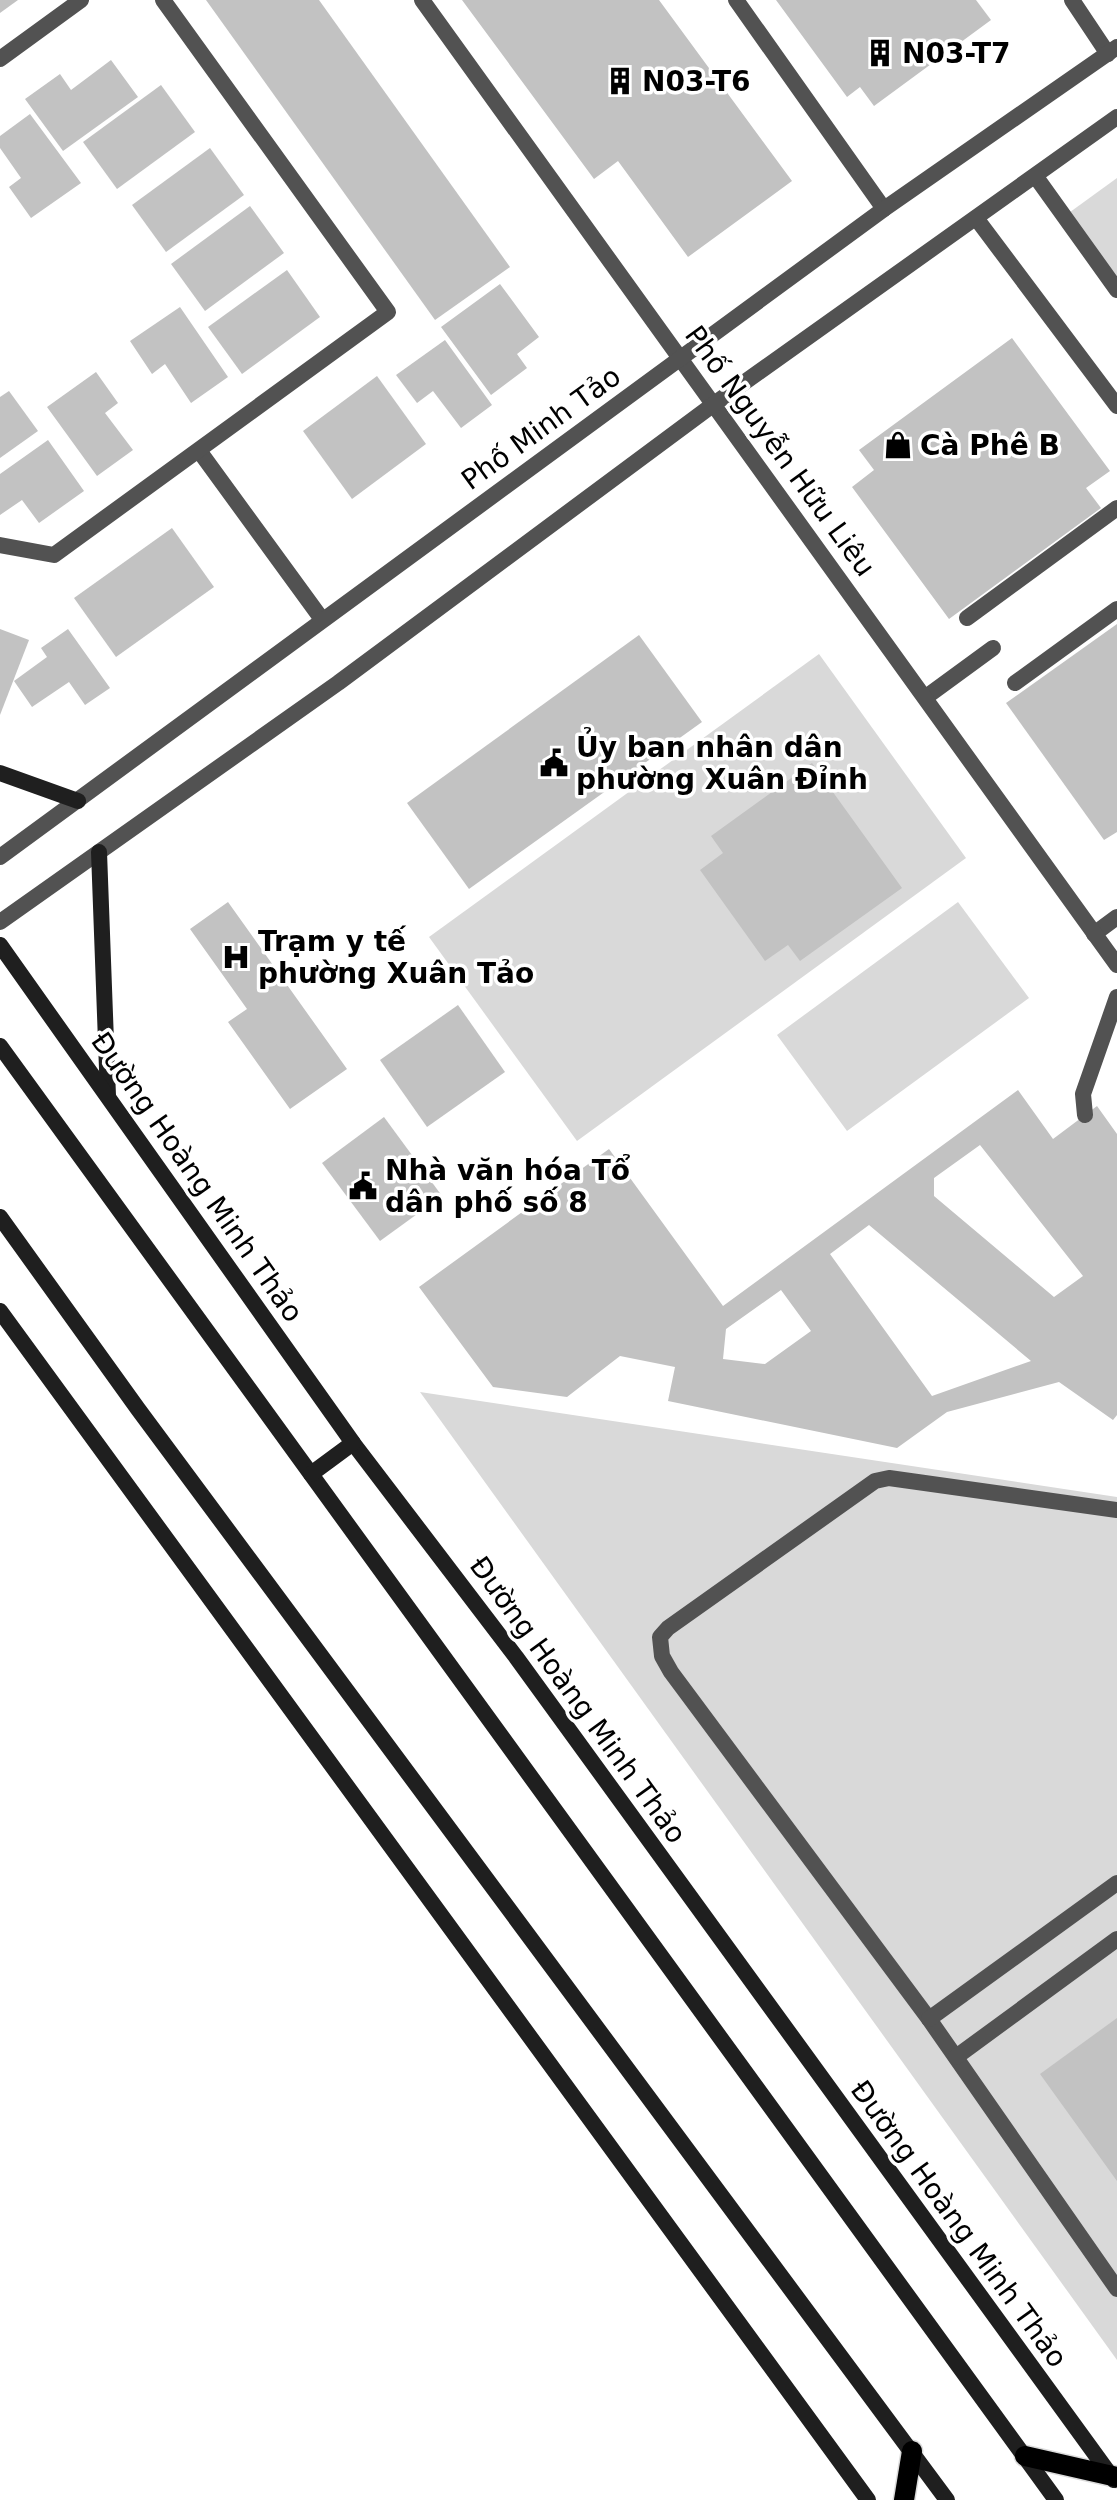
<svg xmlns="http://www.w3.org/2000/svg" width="1117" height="2500" viewBox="0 0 1117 2500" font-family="'DejaVu Sans',sans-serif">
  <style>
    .green { fill: #d9d9d9 }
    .building { fill: #c2c2c2; fill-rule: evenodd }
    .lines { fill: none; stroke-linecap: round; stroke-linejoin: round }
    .primary-casing { stroke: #dbdbdb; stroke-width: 23 }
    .service { stroke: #525252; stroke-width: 16 }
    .minor { stroke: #525252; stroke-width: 16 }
    .tertiary { stroke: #525252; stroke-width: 16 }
    .secondary { stroke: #1f1f1f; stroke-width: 16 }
    .primary { stroke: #000; stroke-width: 20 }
    .labels { text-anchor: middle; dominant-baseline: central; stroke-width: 7; stroke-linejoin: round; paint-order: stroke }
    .poi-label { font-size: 28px; font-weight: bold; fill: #000; stroke: #fff; text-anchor: start }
    .street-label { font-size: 28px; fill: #000; stroke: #fff }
  </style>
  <rect width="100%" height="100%" fill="#fff"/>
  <g class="green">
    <path d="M1117,178V286L1066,215Z"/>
    <path d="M819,654L966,858L577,1141L429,937Z"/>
    <path d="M958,902L1029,998L847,1131L777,1035Z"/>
    <path d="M420,1392L1117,1497V2360Z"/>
  </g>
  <g class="building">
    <path d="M0,0H18L0,13Z"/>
    <path d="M206,0H319L510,267L435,320Z"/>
    <path d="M462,0H659L792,181L688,257L618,161L594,179Z"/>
    <path d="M776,0H976L991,20L874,106L860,87L847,97Z"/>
    <path d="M111,60L138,97L63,151L25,99L60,74L71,90Z"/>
    <path d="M161,85L195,132L117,189L83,142Z"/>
    <path d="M30,114L81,183L31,218L9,187L21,178L0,148V136Z"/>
    <path d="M210,148L244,195L166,252L132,205Z"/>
    <path d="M250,206L284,253L205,311L171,264Z"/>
    <path d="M287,270L320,317L242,374L208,327Z"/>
    <path d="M500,284L539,337L517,354L527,368L491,395L441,327Z"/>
    <path d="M180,307L228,377L191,403L165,364L152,374L130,341Z"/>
    <path d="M1012,338L1110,471L1086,488L1101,508L949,619L852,487L874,470L859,450Z"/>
    <path d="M445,340L492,405L461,428L433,391L417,403L396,375Z"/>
    <path d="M96,372L118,403L105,413L133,450L97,476L47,407Z"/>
    <path d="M377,376L426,444L352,499L303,431Z"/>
    <path d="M9,391L38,431L0,458V397Z"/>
    <path d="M48,440L84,491L39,523L22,500L0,515V474Z"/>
    <path d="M172,528L214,587L116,657L74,598Z"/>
    <path d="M1117,624V832L1104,840L1006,703Z"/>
    <path d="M0,629L29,640L0,715Z"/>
    <path d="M68,629L110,688L85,705L69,682L32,707L14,681L47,657L41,648Z"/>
    <path d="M639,635L702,722L469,889L407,803Z"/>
    <path d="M812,763L902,888L800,961L788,945L765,961L700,870L723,853L711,836Z"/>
    <path d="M228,902L347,1069L290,1109L228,1022L247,1009L190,929Z"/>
    <path d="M458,1005L505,1072L427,1127L380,1060Z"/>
    <path d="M1018,1090L1053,1139L1097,1106L1117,1134V1415L1113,1420L1059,1382L947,1412L897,1448L668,1401L675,1367L620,1356L567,1397L493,1387L419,1287L609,1149L723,1306ZM980,1145L1083,1276L1054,1297L934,1196V1178ZM869,1225L1031,1361L932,1396L830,1254ZM781,1290L811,1331L765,1364L723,1359L726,1329Z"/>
    <path d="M384,1117L442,1196L380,1241L322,1163Z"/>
    <path d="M1117,2018V2181L1040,2074Z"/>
  </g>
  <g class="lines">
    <defs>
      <g id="primary">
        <path d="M1025,2456L1117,2477"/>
        <path d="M904,2500L912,2451"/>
      </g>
    </defs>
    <use href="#primary" class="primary-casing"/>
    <g class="service">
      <path d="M736,0L884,209"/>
      <path d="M1072,0L1108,54"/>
      <path d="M976,218L1117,406"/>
      <path d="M967,618L1117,508"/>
      <path d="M1015,683L1117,609"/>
      <path d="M926,697L993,648"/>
      <path d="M1094,934L1117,917"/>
      <path d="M1085,1115L1083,1094L1117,997"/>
      <path d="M1117,1510L889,1478L875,1481L668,1628L660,1637L662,1656L671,1672L929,2019L1117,2289"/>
      <path d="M929,2019L1117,1883"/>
      <path d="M956,2057L1117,1939"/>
    </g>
    <g class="minor">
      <path d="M422,0L1117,965"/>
      <path d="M0,59L81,0"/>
      <path d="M1036,177L1117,290"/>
      <path d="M200,452L321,618"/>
      <path d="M0,545L54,555L388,312L163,0"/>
    </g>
    <g class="tertiary">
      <path d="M0,857L884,209L1117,47"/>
      <path d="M0,922L338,683L714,404L1117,117"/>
    </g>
    <g class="secondary">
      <path d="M0,773L78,801"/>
      <path d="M99,852L108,1096"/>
      <path d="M0,945L353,1443L516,1657L1114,2480"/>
      <path d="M0,1046L1056,2500"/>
      <path d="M0,1217L138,1409L947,2500"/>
      <path d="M0,1311L868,2500"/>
      <path d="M311,1474L353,1443"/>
    </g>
    <use href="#primary" class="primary"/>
  </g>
  <defs>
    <symbol id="building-bare" viewBox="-9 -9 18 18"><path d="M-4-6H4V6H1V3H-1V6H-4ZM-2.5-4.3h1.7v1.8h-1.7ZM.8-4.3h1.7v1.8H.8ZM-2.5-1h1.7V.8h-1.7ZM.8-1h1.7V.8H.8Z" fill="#000" stroke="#fff" stroke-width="2.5" paint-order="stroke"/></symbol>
    <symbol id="shop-bare" viewBox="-9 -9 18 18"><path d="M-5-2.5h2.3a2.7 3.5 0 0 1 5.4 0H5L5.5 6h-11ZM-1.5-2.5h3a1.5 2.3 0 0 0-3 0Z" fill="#000" stroke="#fff" stroke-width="2.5" paint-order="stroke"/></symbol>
    <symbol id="civic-bare" viewBox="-9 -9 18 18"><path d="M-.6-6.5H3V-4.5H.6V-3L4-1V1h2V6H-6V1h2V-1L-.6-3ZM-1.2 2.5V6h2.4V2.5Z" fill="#000" stroke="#fff" stroke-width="2.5" paint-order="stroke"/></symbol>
    <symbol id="hospital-bare" viewBox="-9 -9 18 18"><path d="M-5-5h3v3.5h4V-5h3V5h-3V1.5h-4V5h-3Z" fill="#000" stroke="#fff" stroke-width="2.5" paint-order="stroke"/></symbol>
  </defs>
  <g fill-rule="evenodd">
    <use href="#building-bare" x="860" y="33" width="40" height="40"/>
    <use href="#building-bare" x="600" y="61" width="40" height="40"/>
    <use href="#shop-bare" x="878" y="425" width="40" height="40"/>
    <use href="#civic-bare" x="534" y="743" width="40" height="40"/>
    <use href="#hospital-bare" x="216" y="937" width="40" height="40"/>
    <use href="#civic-bare" x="343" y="1166" width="40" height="40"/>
  </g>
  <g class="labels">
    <g class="poi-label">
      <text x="902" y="53">N03-T7</text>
      <text x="642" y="81">N03-T6</text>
      <text x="920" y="445">Cà Phê B</text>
      <text x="576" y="747">Ủy ban nhân dân<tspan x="576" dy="32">phường Xuân Đỉnh</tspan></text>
      <text x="258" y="941">Trạm y tế<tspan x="258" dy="32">phường Xuân Tảo</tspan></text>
      <text x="385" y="1170">Nhà văn hóa Tổ<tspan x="385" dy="32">dân phố số 8</tspan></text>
    </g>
    <g class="street-label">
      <text transform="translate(541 428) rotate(-36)">Phố Minh Tảo</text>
      <text transform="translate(780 451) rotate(54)">Phố Nguyễn Hữu Liêu</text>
      <text transform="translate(197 1177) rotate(55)">Đường Hoàng Minh Thảo</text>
      <text transform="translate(578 1700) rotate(54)">Đường Hoàng Minh Thảo</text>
      <text transform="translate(959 2224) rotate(54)">Đường Hoàng Minh Thảo</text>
    </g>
  </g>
</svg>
